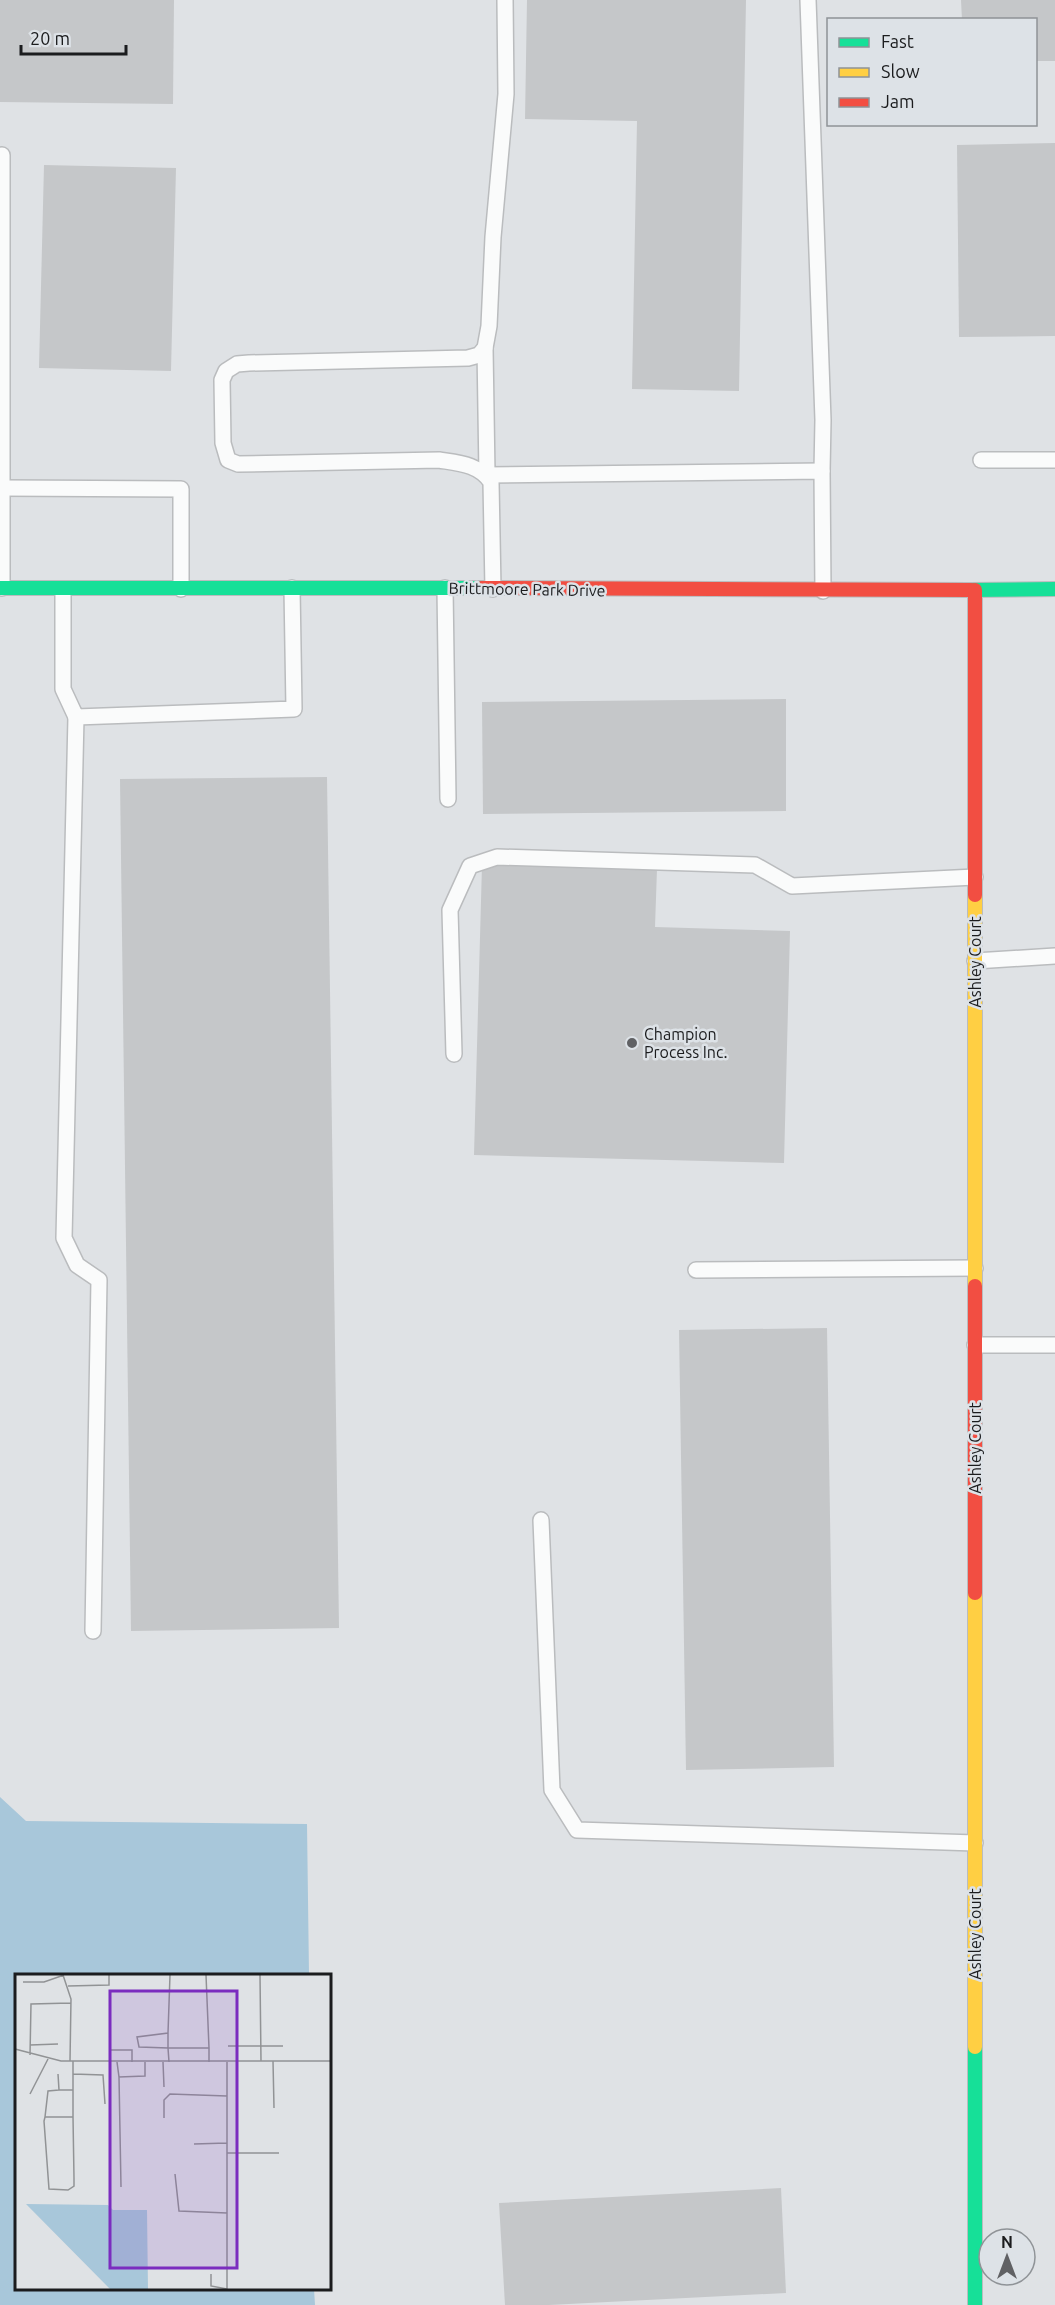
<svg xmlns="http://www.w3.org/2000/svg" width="1055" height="2305" viewBox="0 0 1055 2305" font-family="Ubuntu,sans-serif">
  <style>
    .water { fill: #a8c7da }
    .building { fill: #c5c7c9 }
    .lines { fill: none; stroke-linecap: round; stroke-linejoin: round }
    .lane-casing { stroke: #babcbe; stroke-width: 18 }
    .fast-casing { stroke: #babcbe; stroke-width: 16 }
    .slow-casing { stroke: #babcbe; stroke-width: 16 }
    .jam-casing { stroke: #babcbe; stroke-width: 16 }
    .lane { stroke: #fafbfb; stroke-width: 15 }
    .fast { stroke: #16e098; stroke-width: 14 }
    .slow { stroke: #ffcf43; stroke-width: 14 }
    .jam { stroke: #f24e42; stroke-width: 14 }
    .poi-dot { fill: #606164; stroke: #dde2e7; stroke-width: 2 }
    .labels { text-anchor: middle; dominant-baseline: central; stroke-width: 5; stroke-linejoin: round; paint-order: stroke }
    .street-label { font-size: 16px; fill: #1b1c1e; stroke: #dde2e7 }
    .poi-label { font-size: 16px; fill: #1b1c1e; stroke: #dde2e7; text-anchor: start }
    .inset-road { fill: none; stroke: #919395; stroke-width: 1.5 }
    .view { fill: #7b2cbf; fill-opacity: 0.15; stroke: #7b2cbf; stroke-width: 3 }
    .inset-edge { fill: none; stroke: #1b1c1e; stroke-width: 3 }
  </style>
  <rect width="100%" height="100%" fill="#dfe2e5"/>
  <path class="water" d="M0,1797L26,1821L307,1824L309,1975H16V2288L314,2289L315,2305H0Z"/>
  <g class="building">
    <path d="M0,0H174L173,104L0,102Z"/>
    <path d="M527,0H746L739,391L632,389L637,121L525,119Z"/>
    <path d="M961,0H1055V61H1036V20H962Z"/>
    <path d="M1055,143V336L959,337L957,145Z"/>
    <path d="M44,165L176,168L171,371L39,368Z"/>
    <path d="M786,699V811L483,814L482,702Z"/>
    <path d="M327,777L339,1628L131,1631L120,779Z"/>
    <path d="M482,865L657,869L655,927L790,931L784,1163L474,1155Z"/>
    <path d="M827,1328L834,1767L686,1770L679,1330Z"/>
    <path d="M781,2188L786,2293L549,2305H505L499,2203Z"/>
  </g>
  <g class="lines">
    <defs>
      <g id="lane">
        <path d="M808,0L823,420L822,471"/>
        <path d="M485,348L487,475L822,471L823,591"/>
        <path d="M981,460H1055"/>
        <path d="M3,488L181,489V589"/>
        <path d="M2,588V155"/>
        <path d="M445,588L448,799"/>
        <path d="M63,589V689L76,717L294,709L292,588"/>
        <path d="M493,589L491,482C479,464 458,463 439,460L238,464L228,460L223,443L222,380L226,371L237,364L249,363L468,358L479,355L485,348L489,326L493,237L506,94L505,0"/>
        <path d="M76,717L64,1238L77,1265L99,1280L93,1631"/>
        <path d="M975,961L1055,956"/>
        <path d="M454,1054L450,910L470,866L497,857L755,865L792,886L975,877"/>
        <path d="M696,1270L975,1268"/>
        <path d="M975,1345H1055"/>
        <path d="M541,1520L552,1790L577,1830L975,1843"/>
      </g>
      <g id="fast">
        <path d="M0,588H481"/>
        <path d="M971,590L1055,589"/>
        <path d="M975,2047V2305"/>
      </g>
      <g id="slow">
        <path d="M975,895V1286"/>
        <path d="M975,1593V2047"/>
      </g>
      <g id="jam">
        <path d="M481,588L971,590"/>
        <path d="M975,590V895"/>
        <path d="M975,1286V1593"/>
      </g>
    </defs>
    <use href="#lane" class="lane-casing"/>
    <use href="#fast" class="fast-casing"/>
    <use href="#slow" class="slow-casing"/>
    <use href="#jam" class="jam-casing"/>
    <use href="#lane" class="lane"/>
    <use href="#fast" class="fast"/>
    <use href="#slow" class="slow"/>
    <use href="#jam" class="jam"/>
  </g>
  <circle class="poi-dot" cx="632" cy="1043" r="6"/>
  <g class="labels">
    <g class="street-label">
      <text transform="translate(527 589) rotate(1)">Brittmoore Park Drive</text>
      <text transform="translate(975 962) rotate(-90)">Ashley Court</text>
      <text transform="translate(975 1448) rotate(-90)">Ashley Court</text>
      <text transform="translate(975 1934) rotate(-90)">Ashley Court</text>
    </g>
    <g class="poi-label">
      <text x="644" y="1034">Champion<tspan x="644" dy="18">Process Inc.</tspan></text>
    </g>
  </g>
  <g transform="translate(15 1974)">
    <rect width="316" height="316" fill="#dfe2e5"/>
    <path d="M11,230L93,231L98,236H132L133,316H96Z" fill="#a8c7da"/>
    <path class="inset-road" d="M48,1L56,25L55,87M191,1L194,74M245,1L246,87M8,8H29L49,1M53,12L94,11V1M153,59V74H194V88M15,71L43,70M213,72H268M0,75L46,87H317M95,76H117V88M15,81L16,30L56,29M58,87V143L59,204V212L53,216L34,215L29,147L30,143H58M258,87L259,134M95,88V36M102,88L104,103L130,102V88M148,88L149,113M154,88L153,74L124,73L122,63L153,59L155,1M212,88V316M43,100L44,116H58M58,100L88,101L90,130M104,103L106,213M15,120L33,85M30,143L33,117L44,116M149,144V126L155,120L212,122M179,170L212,169M212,179H264M160,200L164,237L212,239M196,300V312L212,315"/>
    <path class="view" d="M95,17H222V294H95Z"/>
    <rect width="316" height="316" class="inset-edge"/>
  </g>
  <rect x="827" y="18" width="210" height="108" fill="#dde2e7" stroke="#8f9397" stroke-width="1.5"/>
  <rect x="839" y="38" width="30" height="9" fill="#16e098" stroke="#8f9397" stroke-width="1.5"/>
  <text x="881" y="48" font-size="18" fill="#1b1c1e">Fast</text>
  <rect x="839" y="68" width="30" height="9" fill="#ffcf43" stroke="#8f9397" stroke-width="1.5"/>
  <text x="881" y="78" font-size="18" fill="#1b1c1e">Slow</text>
  <rect x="839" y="98" width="30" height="9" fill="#f24e42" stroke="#8f9397" stroke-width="1.5"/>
  <text x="881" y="108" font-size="18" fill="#1b1c1e">Jam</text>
  <g transform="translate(1007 2257)"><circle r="28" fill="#dde2e7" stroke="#8f9397" stroke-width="1.5"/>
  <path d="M0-4.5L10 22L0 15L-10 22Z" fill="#606164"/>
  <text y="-9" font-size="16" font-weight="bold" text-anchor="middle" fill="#1b1c1e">N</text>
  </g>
  <path d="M21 45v9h105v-9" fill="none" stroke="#1b1c1e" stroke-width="3"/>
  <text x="30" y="45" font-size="18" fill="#1b1c1e" stroke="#dde2e7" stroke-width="4.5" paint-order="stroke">20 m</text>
</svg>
